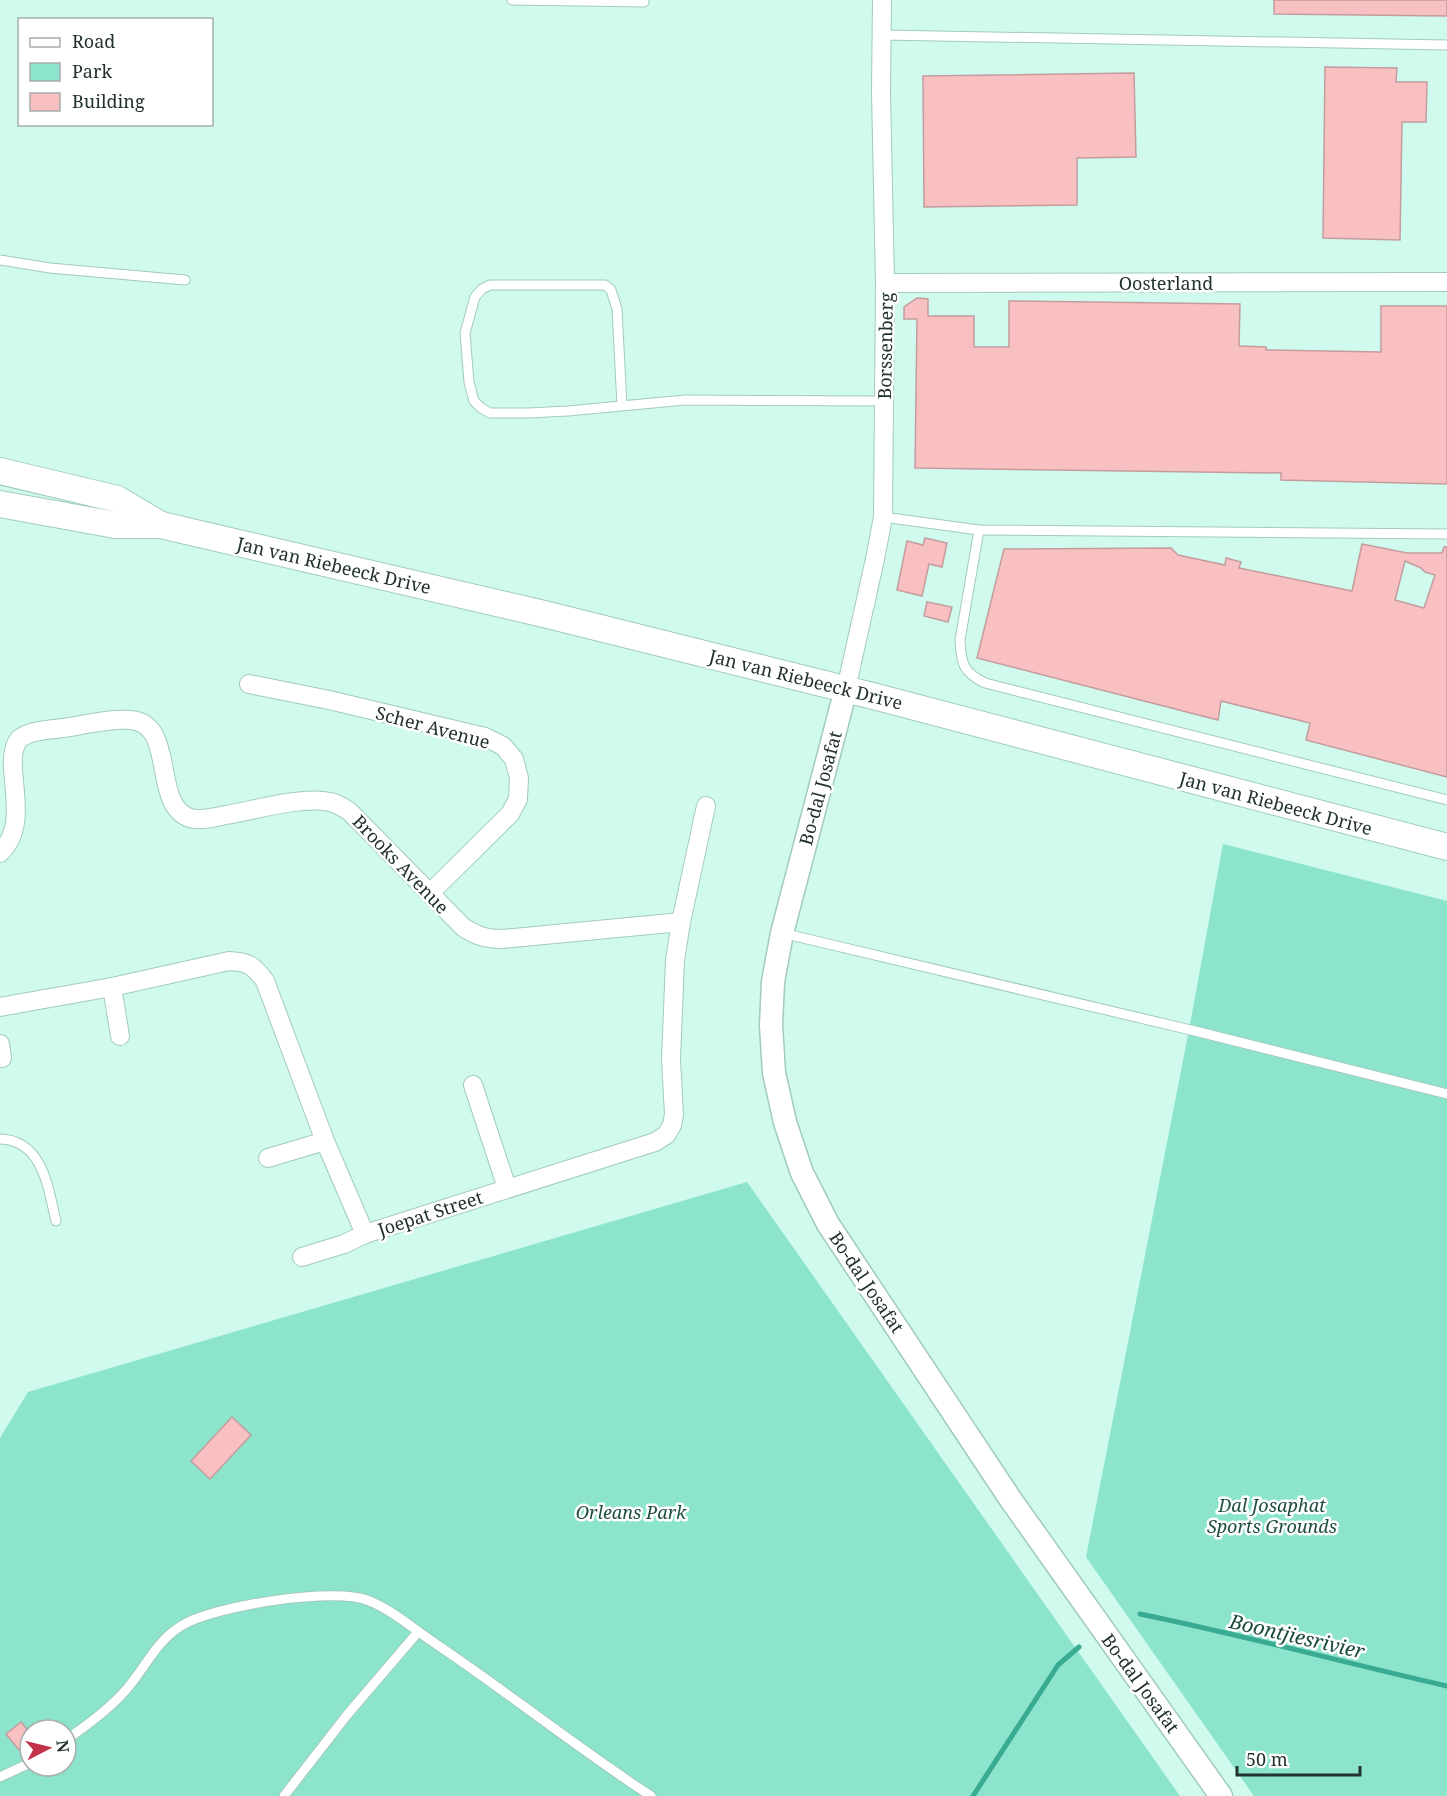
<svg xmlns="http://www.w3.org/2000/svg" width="1447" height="1796" viewBox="0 0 1447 1796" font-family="'Noto Serif',serif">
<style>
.green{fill:#8ce4cc;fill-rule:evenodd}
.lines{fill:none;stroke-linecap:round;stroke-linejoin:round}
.stream{stroke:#39ab92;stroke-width:5}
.building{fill:#f9c0c2;stroke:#c49c9d;stroke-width:1.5;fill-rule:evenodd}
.service-casing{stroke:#a1cbbe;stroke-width:11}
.minor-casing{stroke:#a1cbbe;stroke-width:20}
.tertiary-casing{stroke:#a1cbbe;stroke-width:25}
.secondary-casing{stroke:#a1cbbe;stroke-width:28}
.service{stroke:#fff;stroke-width:9}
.minor{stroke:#fff;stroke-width:18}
.tertiary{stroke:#fff;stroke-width:22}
.secondary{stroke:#fff;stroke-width:26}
.labels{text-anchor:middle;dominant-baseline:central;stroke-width:5;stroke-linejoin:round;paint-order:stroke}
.street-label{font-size:18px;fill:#22332e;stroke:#fff}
.park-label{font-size:18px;font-style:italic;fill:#1e4d42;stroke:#fff}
.water-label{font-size:20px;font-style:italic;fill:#1b4a3f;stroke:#fff}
</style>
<rect width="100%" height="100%" fill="#cffaed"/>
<!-- green -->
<g class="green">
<polygon points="1223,844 1447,901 1447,1796 1254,1796 1086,1557 1189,1030"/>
<path d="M747,1182L1180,1796H0V1438L28,1392ZM30,1730H66V1766H30Z"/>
</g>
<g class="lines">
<!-- stream -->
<g class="stream">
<path d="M1140,1614C1243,1635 1345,1663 1447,1686"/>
<polyline points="973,1796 1058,1665 1079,1647"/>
</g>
</g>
<!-- building -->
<g class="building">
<polygon points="1274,0 1447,0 1447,16 1274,14"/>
<polygon points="1325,67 1397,68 1396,82 1427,82 1426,122 1402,122 1400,240 1323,238"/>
<polygon points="1134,73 1136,157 1077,158 1077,205 924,207 923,76"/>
<polygon points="917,298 928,299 928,316 974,316 974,347 1009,347 1009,301 1240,304 1239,346 1266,347 1266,350 1381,352 1381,306 1447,306 1447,484 1281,480 1281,473 915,468 917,319 904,319 904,307"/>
<polygon points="925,538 947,543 942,567 929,564 922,596 897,590 907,541 923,545"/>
<path d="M1362,544L1407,553H1442L1444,547H1447V777L1306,740L1310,723L1221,701L1218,720L977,658L1004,549L1171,548L1178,555L1225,565L1226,558L1241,562L1239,568L1352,591ZM1405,561L1421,568L1425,572L1435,575L1424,608L1395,600Z"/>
<polygon points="927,602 952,607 948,622 924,616"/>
<polygon points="232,1417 251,1435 210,1479 191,1461"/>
<polygon points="21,1722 30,1733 30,1742 19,1750 6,1734"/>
</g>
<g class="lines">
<defs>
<g id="service">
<polyline points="512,0 644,2"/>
<polyline points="882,35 1447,45"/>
<polyline points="0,260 50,268 185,280"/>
<polyline points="622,406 617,309 611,290 605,285 490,285 482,289 475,297 465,333 469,382 474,401 481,408 490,413 528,413 568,411 685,400 884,401"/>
<polyline points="883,517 979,530 1447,534"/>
<path d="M979,530L960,640C961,664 963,672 985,683L1447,800"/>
<polyline points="782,933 1195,1031 1447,1094"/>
<path d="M0,1139C43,1140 48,1188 56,1221"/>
<path d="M66,1740C87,1725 108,1710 125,1691C145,1669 155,1642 181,1626C212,1606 333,1587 367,1600C393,1610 413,1629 436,1644C509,1693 577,1748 651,1796"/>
<polyline points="0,1777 30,1763"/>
<polyline points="284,1796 347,1715 418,1632"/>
</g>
<g id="minor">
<polyline points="885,283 1447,282"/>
<polyline points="249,684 329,700 485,737 503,746 514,759 519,778 518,799 510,814 430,893"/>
<polyline points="846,689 875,559 883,517 885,283 881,91 882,0"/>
<path d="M0,853C34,820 0,764 19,739C31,730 49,730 63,728C85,725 109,718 131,720C177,724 151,805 190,818C201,821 216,817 226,815C255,810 302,796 330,802C337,803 344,808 350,812L463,927C476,936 487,939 503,939L681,922"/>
<polyline points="112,987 120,1036"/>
<path d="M0,1007L112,987L229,961C249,962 253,965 265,981L325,1141L365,1234L655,1142L666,1135L672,1125L674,1115L671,1059L675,960L681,922L706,806"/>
<polyline points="0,1044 2,1058"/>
<polyline points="473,1085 507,1188"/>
<polyline points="268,1158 325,1141"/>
<polyline points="302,1257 344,1244 365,1234"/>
</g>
<polyline id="tertiary" points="846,689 782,933 773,982 771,1025 774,1073 785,1122 802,1173 828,1224 1011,1500 1221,1796"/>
<g id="secondary">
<polyline points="0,471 117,499 161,525"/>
<polyline points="0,504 115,525 161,525 544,614 873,696 1447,847"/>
</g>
</defs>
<!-- service casing -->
<use href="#service" class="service-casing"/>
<!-- minor casing -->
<use href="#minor" class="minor-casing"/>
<!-- tertiary casing -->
<use href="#tertiary" class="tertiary-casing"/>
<!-- secondary casing -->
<use href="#secondary" class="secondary-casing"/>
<!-- service -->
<use href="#service" class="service"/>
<!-- minor -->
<use href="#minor" class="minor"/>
<!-- tertiary -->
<use href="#tertiary" class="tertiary"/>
<!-- secondary -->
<use href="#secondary" class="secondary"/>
</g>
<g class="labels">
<!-- street labels -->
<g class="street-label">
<text x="1166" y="283">Oosterland</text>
<text transform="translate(885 346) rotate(-89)">Borssenberg</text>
<text transform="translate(334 565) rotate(13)">Jan van Riebeeck Drive</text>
<text transform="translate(806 679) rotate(14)">Jan van Riebeeck Drive</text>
<text transform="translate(433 727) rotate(15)">Scher Avenue</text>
<text transform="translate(820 788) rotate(-75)">Bo-dal Josafat</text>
<text transform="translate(1276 803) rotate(15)">Jan van Riebeeck Drive</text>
<text transform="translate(401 864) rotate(46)">Brooks Avenue</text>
<text transform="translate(430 1213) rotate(-18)">Joepat Street</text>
<text transform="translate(867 1282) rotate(56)">Bo-dal Josafat</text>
<text transform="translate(1141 1683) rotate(54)">Bo-dal Josafat</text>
</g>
<!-- park labels -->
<g class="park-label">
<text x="1272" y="1505">Dal Josaphat<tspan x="1272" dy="21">Sports Grounds</tspan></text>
<text x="631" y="1512">Orleans Park</text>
</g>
<!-- water labels -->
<g class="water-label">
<text transform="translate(1297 1636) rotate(13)">Boontjiesrivier</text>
</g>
</g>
<!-- legend -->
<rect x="18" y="18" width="195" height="108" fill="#ffffff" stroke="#a7adab" stroke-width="1.5"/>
<rect x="30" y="38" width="30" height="9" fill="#ffffff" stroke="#a7adab" stroke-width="1.5"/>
<text x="72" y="48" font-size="18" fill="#22332e">Road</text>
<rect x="30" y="63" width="30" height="18" fill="#8ce4cc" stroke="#a7adab" stroke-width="1.5"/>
<text x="72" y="78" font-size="18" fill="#22332e">Park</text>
<rect x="30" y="93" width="30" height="18" fill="#f9c0c2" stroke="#a7adab" stroke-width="1.5"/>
<text x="72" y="108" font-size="18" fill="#22332e">Building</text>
<!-- north arrow -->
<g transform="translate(48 1748) rotate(83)"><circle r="28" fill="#ffffff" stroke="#a7adab" stroke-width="1.5"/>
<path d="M0-4.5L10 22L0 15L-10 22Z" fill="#c23249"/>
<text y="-9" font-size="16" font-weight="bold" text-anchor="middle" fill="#22332e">N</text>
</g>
<!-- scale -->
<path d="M1237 1766v9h123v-9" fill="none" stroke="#22332e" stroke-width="3"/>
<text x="1246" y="1766" font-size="18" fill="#22332e" stroke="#ffffff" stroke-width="4.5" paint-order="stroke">50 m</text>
</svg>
